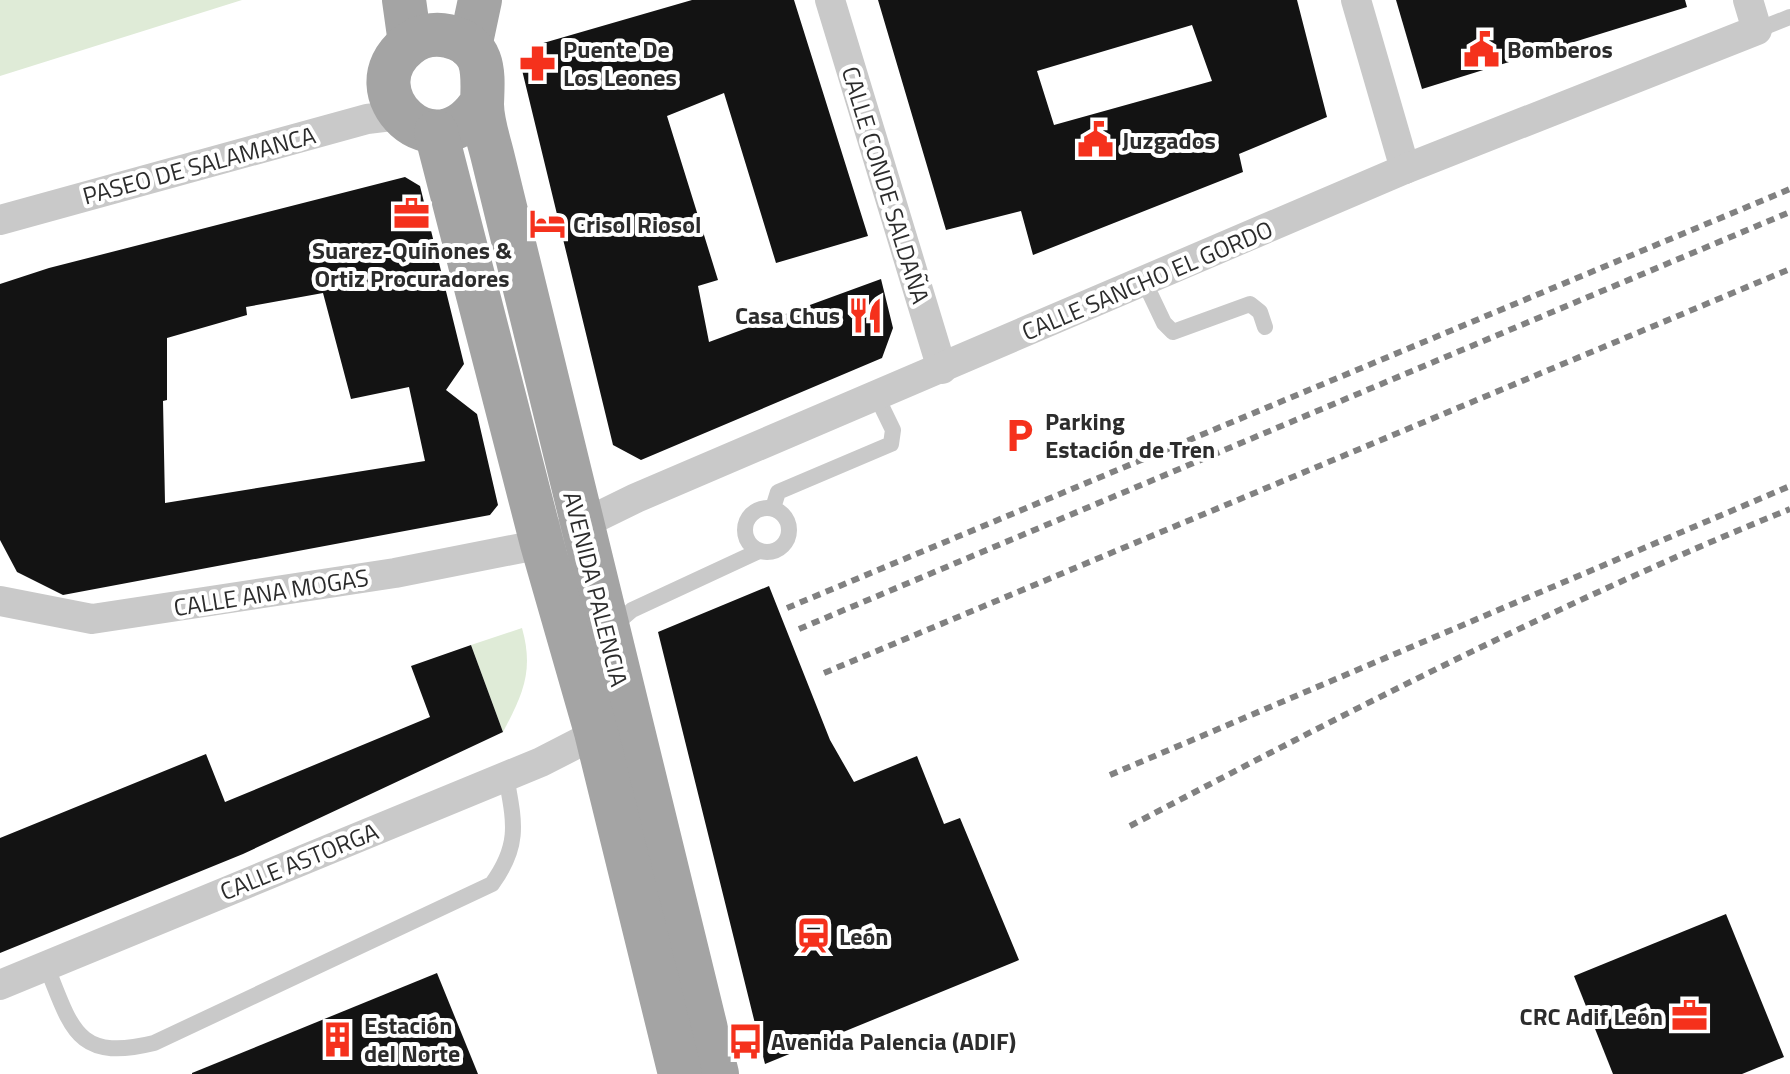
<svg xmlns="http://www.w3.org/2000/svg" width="1790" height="1074" viewBox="0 0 1790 1074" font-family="'Titillium Web',sans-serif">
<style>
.green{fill:#dfebd7}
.building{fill:#131313;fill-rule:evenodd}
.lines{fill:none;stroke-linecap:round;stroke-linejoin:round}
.service{stroke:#c9c9c9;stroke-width:16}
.minor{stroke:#c9c9c9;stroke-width:30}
.primary{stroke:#a4a4a4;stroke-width:44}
.rail{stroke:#818181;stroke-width:6;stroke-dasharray:8 6;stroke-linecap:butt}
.labels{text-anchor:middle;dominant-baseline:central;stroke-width:8;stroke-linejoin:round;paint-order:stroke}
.poi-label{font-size:24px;font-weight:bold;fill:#2c2c2c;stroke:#fff;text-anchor:start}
.street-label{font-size:24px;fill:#2c2c2c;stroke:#fff}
</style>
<rect width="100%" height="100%" fill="#fff"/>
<!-- green -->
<g class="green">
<polygon points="0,0 242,0 0,76"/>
<path d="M522,628C534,671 523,694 503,732L471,645Z"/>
</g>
<!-- building -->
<g class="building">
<polygon points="692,0 794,0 868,236 776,263 724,93 667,116 718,280 698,286 709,342 881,279 893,328 882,358 641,460 613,445 522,70 533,46"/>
<path d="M878,0H1297L1327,117L1239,154L1243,172L1033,255L1021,211L946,230ZM1192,25L1212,81L1054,125L1037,71Z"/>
<polygon points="1396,0 1685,0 1687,7 1422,89"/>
<path d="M405,177L420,186L464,364L446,390L477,414L498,505L490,515L63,595L17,572L0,540V284L49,268ZM323,293L351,399L409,387L425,461L165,503L163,401L167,400V338L247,315L246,307Z"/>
<polygon points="769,586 830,740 854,782 917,756 944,824 960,818 1019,960 765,1064 658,632"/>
<polygon points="471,645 503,732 243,854 0,953 0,838 206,754 225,802 430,717 411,666"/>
<polygon points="1726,914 1784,1057 1742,1074 1613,1074 1574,976"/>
<polygon points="437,973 478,1074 192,1074 192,1073"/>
</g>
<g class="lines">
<!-- service -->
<g class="service">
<polyline points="1757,30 1790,17"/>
<polyline points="1144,281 1164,323 1173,332 1250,304 1260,312 1265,327"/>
<circle cx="767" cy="530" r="22"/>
<polyline points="773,508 778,492 891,444 893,430 877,397"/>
<polyline points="611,628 632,610 759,551"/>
<path d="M46,965C72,1029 76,1062 154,1043L492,884C521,844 514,821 506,776"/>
</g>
<!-- minor -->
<g class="minor">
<polyline points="830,0 942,369"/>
<polyline points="1356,0 1405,169"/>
<polyline points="0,220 367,119 400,115"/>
<polyline points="0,601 92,619 395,573 542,544 636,498 1405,169 1757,30 1748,0"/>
<polyline points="0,985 541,762 613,725"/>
</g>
<!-- primary -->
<g class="primary">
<polyline points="404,0 410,43"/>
<polyline points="470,47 480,0"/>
<path d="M482,102C435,177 350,91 408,45C419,36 434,33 448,36C487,45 483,74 482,104C482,122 489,141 493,158L717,1074"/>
<polyline points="436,132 542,544 596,732 680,1074"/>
</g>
<!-- rail -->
<g class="rail">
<polyline points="787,608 1790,189"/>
<polyline points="799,629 1790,212"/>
<polyline points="824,673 1790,269"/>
<polyline points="1110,775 1790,486"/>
<path d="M1130,826C1347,712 1563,601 1790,509"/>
</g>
</g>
<!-- icons -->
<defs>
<symbol id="civic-bare" viewBox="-9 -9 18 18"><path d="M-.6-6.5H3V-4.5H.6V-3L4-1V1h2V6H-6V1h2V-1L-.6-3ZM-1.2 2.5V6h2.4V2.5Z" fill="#f5311c" stroke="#fff" stroke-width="2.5" paint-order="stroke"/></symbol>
<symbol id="pharmacy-bare" viewBox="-9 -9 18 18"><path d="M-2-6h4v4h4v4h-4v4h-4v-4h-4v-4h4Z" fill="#f5311c" stroke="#fff" stroke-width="2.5" paint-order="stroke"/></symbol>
<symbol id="office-bare" viewBox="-9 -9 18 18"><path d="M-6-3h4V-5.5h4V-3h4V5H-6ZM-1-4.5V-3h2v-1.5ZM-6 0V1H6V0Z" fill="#f5311c" stroke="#fff" stroke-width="2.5" paint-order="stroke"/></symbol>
<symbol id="hotel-bare" viewBox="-9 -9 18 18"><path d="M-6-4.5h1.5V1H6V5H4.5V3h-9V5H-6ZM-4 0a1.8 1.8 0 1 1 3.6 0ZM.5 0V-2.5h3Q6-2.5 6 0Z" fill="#f5311c" stroke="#fff" stroke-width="2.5" paint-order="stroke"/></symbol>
<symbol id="restaurant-bare" viewBox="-9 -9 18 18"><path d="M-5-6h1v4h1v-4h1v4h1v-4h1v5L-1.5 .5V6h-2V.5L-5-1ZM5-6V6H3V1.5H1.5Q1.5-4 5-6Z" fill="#f5311c" stroke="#fff" stroke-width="2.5" paint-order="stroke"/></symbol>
<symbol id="parking-bare" viewBox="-9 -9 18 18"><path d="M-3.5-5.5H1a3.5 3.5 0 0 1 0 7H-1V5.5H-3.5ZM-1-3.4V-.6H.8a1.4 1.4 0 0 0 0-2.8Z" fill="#f5311c" stroke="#fff" stroke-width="2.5" paint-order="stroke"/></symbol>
<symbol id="station-bare" viewBox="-9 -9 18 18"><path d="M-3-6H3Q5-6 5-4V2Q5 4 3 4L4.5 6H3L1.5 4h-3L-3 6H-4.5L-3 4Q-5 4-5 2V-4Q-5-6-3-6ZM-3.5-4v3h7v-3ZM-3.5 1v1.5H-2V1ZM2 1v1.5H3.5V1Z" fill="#f5311c" stroke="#fff" stroke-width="2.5" paint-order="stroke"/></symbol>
<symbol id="building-bare" viewBox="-9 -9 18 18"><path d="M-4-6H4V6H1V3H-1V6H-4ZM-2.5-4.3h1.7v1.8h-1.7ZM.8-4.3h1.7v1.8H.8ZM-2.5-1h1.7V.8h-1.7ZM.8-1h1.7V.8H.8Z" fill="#f5311c" stroke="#fff" stroke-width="2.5" paint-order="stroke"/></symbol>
<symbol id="bus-bare" viewBox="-9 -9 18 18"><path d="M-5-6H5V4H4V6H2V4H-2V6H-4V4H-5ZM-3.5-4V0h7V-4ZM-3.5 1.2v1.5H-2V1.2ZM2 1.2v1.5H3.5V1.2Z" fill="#f5311c" stroke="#fff" stroke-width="2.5" paint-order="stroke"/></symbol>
</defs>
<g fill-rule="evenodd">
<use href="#civic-bare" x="1456" y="24" width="51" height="51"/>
<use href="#pharmacy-bare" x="512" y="38" width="51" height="51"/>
<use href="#civic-bare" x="1070" y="114" width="51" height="51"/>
<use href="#office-bare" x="386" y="188" width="51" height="51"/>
<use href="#hotel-bare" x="522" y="198" width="51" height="51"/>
<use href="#restaurant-bare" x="840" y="290" width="51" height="51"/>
<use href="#parking-bare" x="994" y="410" width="51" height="51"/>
<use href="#station-bare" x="788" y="910" width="51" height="51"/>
<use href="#office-bare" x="1664" y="990" width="51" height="51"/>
<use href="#building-bare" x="312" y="1014" width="51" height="51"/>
<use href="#bus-bare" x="720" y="1016" width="51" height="51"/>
</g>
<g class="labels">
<!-- poi labels -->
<g class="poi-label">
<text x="563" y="49">Puente De<tspan x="563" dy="28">Los Leones</tspan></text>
<text x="1507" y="49">Bomberos</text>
<text x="1122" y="140">Juzgados</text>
<text x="573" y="224">Crisol Riosol</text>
<text x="412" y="250" text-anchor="middle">Suarez-Quiñones &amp;<tspan x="412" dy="28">Ortiz Procuradores</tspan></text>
<text x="840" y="315" text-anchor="end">Casa Chus</text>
<text x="1045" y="421">Parking<tspan x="1045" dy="28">Estación de Tren</tspan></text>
<text x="839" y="936">León</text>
<text x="1663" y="1016" text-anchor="end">CRC Adif León</text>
<text x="364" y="1025">Estación<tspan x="364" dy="28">del Norte</tspan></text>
<text x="771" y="1041">Avenida Palencia (ADIF)</text>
</g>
<!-- street labels -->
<g class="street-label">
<text transform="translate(199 165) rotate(-15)">PASEO DE SALAMANCA</text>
<text transform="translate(886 185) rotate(73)">CALLE CONDE SALDAÑA</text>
<text transform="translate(1147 280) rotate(-23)">CALLE SANCHO EL GORDO</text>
<text transform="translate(596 589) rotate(76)">AVENIDA PALENCIA</text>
<text transform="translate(271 592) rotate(-9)">CALLE ANA MOGAS</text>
<text transform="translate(299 861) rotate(-22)">CALLE ASTORGA</text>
</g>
</g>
</svg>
